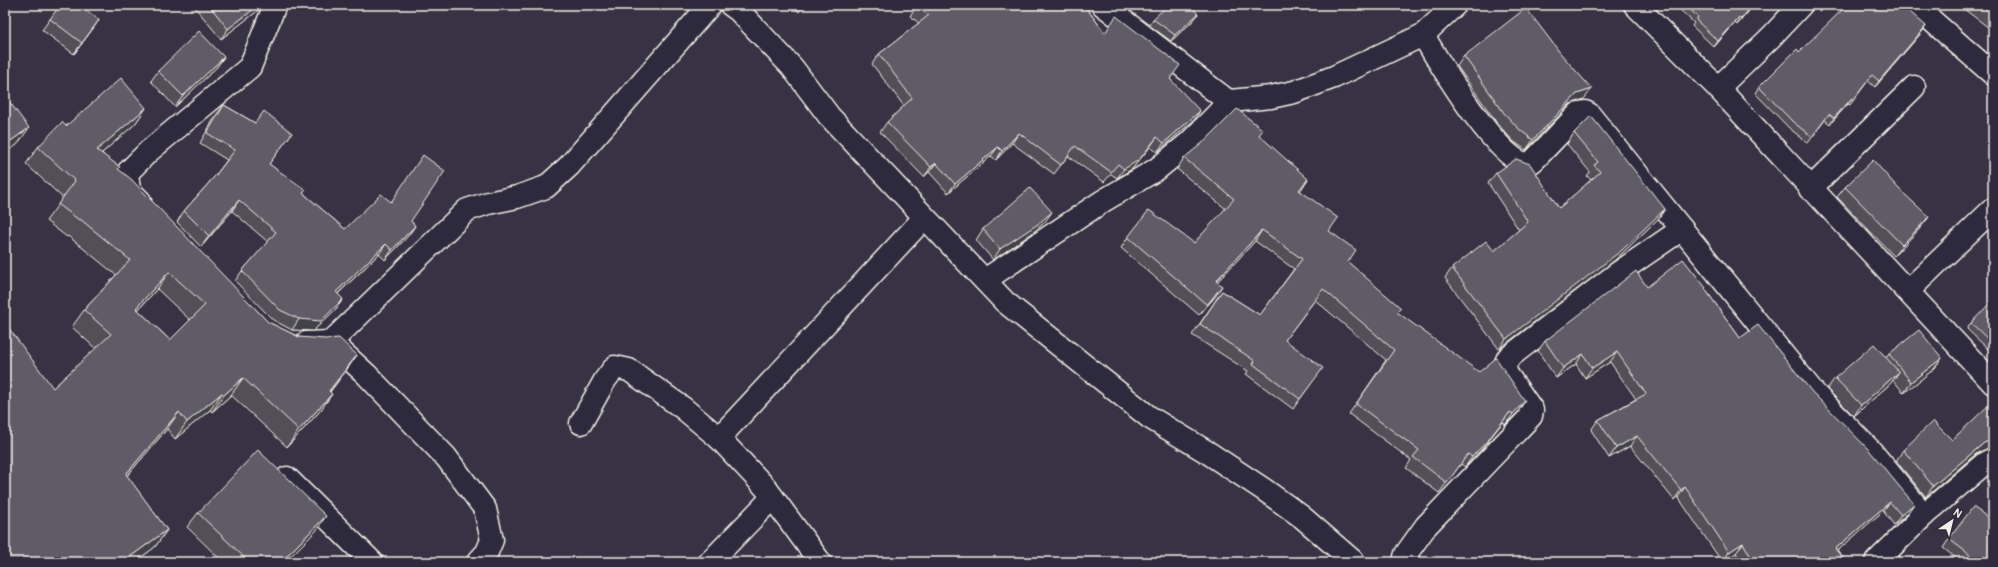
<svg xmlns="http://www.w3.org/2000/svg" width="1998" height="567" viewBox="0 0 1998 567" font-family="Pangolin,sans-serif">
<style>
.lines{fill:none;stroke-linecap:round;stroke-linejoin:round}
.minor-casing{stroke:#f4f1e8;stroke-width:25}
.minor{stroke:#2f2a3d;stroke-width:22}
.wall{fill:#524f59;stroke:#f4f1e8;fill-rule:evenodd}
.shaded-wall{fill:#424048;stroke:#f4f1e8}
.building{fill:#5f5c67;stroke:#f4f1e8;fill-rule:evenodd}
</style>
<rect width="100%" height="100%" fill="#373244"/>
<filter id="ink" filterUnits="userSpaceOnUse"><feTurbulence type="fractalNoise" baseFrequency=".025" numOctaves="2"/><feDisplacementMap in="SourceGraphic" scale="8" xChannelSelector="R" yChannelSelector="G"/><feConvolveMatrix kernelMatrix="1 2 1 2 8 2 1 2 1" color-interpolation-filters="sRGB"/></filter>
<g filter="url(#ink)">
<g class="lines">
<defs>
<g id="minor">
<polyline points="731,5 738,10 792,67 829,116 1005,302 1149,417 1207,452 1263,489 1302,517 1354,562"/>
<polyline points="1103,5 1224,98 1230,101 1271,97 1294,92 1334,77 1423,35 1455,5"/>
<polyline points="1635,5 1718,88 1993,383"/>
<polyline points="1914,5 1993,74"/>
<path d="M1423,35C1437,59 1501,167 1529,164L1534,160L1579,113L1585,112L1589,114L1815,394L1871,451L1924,515"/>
<polyline points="1718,88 1771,37 1801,5"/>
<polyline points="1810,189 1914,87"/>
<polyline points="140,201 129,190 127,173 149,151 250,67 275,5"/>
<polyline points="985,280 1103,201 1157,169 1190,142 1230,101"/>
<polyline points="1908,291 1993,209"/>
<polyline points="331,342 366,374 446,457 485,509 492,540 487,552 478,562"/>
<polyline points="306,343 331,342 467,210 488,203 517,197 546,187 569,166 710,5"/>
<polyline points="581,423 605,380 615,367 629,370 683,408 719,438 765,487 820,562"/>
<polyline points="719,438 924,218"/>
<polyline points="287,478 372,562"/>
<polyline points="710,562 772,498"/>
<polyline points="1409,562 1405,557 1406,554 1426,526 1531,416 1532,410 1506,373 1505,365 1508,358 1618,273 1682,229"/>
<polyline points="1876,562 1924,515 1985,463 1993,459"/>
</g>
</defs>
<!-- minor casing -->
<use href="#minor" class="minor-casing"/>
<!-- minor -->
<use href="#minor" class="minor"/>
</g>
<!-- wall -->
<g class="wall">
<polygon points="157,5 161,5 159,7"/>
<polygon points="193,5 263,5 260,9 221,39"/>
<polygon points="791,5 804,5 799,12"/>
<polygon points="917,5 1084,5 1105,33 1170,79 1194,120 1157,152 1150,147 1132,169 1117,178 1111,174 1104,182 1068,156 1054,174 1012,143 996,160 991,156 948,193 929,172 924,177 880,132 887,122 904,106 872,64 879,54 919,23 910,16"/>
<polygon points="1675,5 1754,5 1737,25 1735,23 1714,47 1692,26 1694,23"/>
<polygon points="1960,5 1993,5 1993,31 1960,6"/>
<polygon points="50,19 99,20 74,54 42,30"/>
<polygon points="1153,19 1194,20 1171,41 1149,25"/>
<polygon points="1926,26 1922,32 1875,87 1868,81 1850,105 1848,104 1830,124 1825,120 1808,143 1789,128 1755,93 1759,87"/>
<polygon points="1464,56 1584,99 1570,104 1526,150 1513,141 1497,123 1457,66"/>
<polygon points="224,57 216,68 175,107 151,81 158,71"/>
<polygon points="224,105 255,123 292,133 269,164 345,229 411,221 415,226 408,236 385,260 379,254 338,294 343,299 336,309 313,331 292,330 273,320 235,281 242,271 268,242 232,211 201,247 177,222 184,211 215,176 227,160 200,143 216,115"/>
<path d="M146,108L135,124L102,153L118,169L268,322L299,337L357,355L345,372L330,392L332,394L320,411L287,447L231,395L212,412L210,410L175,439L167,429L127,476L167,530L155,547L135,562H5L53,388L96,349L72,327L84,310L116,275L68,236L67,237L46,221L63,198L26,164L38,147L66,126ZM157,289L190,320L170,340L138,310Z"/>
<polygon points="1574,133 1665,209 1658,219 1615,260 1499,349 1445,278 1452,268 1494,251 1519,230 1488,183 1496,173 1559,208 1591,180 1587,176 1590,172 1567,144"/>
<polygon points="1259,135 1329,231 1348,262 1397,313 1518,412 1505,425 1503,422 1481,450 1465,467 1461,464 1439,493 1406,468 1411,460 1349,414 1386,360 1315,300 1285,340 1315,378 1293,409 1246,374 1248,371 1192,335 1222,291 1260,315 1294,269 1255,241 1217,282 1215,297 1199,315 1121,248 1128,237 1194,243 1226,209 1177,169 1184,158"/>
<polygon points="1845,187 1921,227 1894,256 1837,197"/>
<polygon points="1044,223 1031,234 993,260 976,240 983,229"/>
<polygon points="1647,287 1705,289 1740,338 1907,514 1894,525 1883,511 1837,551 1847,562 1741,562 1736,553 1722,562 1678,497 1674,500 1630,446 1609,458 1591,430 1598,420 1636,399 1610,362 1585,378 1576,364 1556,378 1538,351 1545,341"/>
<polygon points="1993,303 1993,343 1988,349 1967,329 1971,323"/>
<polygon points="1889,354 1942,358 1934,369 1904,393 1893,380 1891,383 1854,416 1827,389 1835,378 1886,358"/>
<polygon points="1993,404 1993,446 1977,453 1926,497 1896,461 1903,450 1952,440"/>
<polygon points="198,513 316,531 285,562 223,562 187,527"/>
<polygon points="1949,539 1993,562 1961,562 1943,548"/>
</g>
<!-- shaded-wall -->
<g class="shaded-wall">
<polygon points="259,5 263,5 260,9 221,39 228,29"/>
<polygon points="1753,5 1754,5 1737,25 1741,19"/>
<polygon points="1198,14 1194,20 1171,41 1175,35"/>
<polygon points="1739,18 1735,23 1714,47 1718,41"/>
<polygon points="99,20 92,30 74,54 82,43"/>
<polygon points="1926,26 1922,32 1875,87 1879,81"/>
<polygon points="224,57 216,68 175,107 183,96"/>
<polygon points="1592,89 1584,99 1570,104 1526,150 1533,140 1577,94"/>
<polygon points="1852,98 1848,104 1830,124 1834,118"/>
<polygon points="146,108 135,124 86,167 97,150"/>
<polygon points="1200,111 1194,120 1157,152 1164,143"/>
<polygon points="29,128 17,145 5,153 5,145"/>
<polygon points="1019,133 1012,143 996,160 1002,151"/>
<polygon points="1157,137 1150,147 1132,169 1117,178 1124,169"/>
<polygon points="998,147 991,156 948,193 955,184"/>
<polygon points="936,163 929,172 924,177 931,167"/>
<polygon points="1308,179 1301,190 1291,200 1299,190"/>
<polygon points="239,200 232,211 201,247 209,236"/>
<polygon points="1665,209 1658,219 1615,260 1499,349 1506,339"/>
<polygon points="1052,212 1044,223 1031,234 993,260 1000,249"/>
<polygon points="1929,217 1921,227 1894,256 1902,245"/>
<polygon points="415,226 408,236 385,260 392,250"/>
<polygon points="1262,230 1255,241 1209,291 1216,281"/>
<polygon points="386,244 379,254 329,302 336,292"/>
<polygon points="169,272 157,289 124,325 136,308"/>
<polygon points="1222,286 1215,297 1199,315 1207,305"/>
<polygon points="343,299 336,309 313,331 292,330 299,319"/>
<polygon points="1617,352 1610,362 1585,378 1592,368"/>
<polygon points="1583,354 1576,364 1556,378 1563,368"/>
<polygon points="357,355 345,372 317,408 329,391"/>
<polygon points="1942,358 1934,369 1904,393 1911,382"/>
<polygon points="1899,372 1891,383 1854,416 1861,405"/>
<polygon points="243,378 231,395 212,412 224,395"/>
<polygon points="222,393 210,410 175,439 187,422"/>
<polygon points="332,394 320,411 287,447 299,430"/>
<polygon points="1525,401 1518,412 1505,425 1513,414"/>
<polygon points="179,412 167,429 114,491 126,474"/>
<polygon points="1510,412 1481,450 1465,467 1472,457"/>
<polygon points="1637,436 1630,446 1609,458 1616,448"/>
<polygon points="1993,439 1993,446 1977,453 1926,497 1933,486 1984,443"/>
<polygon points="1685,487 1678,497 1674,500 1681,490"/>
<polygon points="1890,502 1883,511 1828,559 1835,549"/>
<polygon points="1914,504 1907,514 1894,525 1901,515"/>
<polygon points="326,516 316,531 285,562 281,562"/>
<polygon points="167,530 155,547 135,562 123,562"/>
<polygon points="1743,543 1736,553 1723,562 1729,552"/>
</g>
<!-- building -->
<g class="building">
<polygon points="60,5 80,5 99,20 82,43 50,19"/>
<polygon points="209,5 259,5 228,29"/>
<polygon points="917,5 1084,5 1105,33 1116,16 1180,65 1170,79 1200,111 1164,143 1157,137 1139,160 1124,169 1118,164 1111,172 1075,146 1061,165 1019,133 1002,151 998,147 955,184 936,163 931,167 887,122 912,98 879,54 929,15 916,7"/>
<polygon points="1168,5 1190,5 1198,14 1175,35 1153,19"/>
<polygon points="1685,5 1753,5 1741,19 1739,18 1718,41 1696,20 1698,17"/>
<polygon points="1847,5 1902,5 1926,26 1879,81 1872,75 1854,99 1852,98 1834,118 1829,114 1812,137 1793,122 1759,87 1797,49 1799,52"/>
<polygon points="1981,5 1993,5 1993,14"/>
<polygon points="1526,8 1561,54 1592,89 1577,94 1533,140 1520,130 1504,113 1464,56"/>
<polygon points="199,31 224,57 183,96 158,71"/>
<path d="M121,78L146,108L97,150L120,167L118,169L131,179L268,322L299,337L325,339L339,338L357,355L329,391L332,394L299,430L243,378L224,395L222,393L187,422L179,412L126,474L167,530L123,562H5V323L53,388L111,334L84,310L130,260L80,219L79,220L58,204L75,181L38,147L62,122L66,126ZM169,272L205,305L170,340L136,308Z"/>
<polygon points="5,96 29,128 5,145"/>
<polygon points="224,105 255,123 264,111 292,133 269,164 306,190 303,193 345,229 381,194 391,202 423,155 445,171 411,221 415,226 392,250 386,244 336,292 343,299 321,321 299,319 280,310 242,271 276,232 239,200 209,236 184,211 215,176 235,150 207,133"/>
<polygon points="1237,109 1263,130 1259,135 1308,179 1299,190 1338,218 1329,231 1356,250 1348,262 1401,308 1397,312 1479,372 1496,358 1525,401 1513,414 1510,412 1489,439 1472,457 1468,454 1447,483 1413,457 1419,450 1356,404 1394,350 1323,289 1285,340 1323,368 1300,399 1253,364 1255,361 1200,324 1222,291 1260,315 1302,259 1262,230 1216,281 1222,286 1207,305 1128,237 1149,210 1194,243 1234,199 1184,158 1206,140"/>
<polygon points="1591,116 1665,209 1622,250 1506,339 1452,268 1486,241 1494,251 1528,222 1496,173 1516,159 1530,164 1559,208 1600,172 1594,165 1598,162 1574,133"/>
<polygon points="1873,160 1898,188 1929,217 1902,245 1845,187"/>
<polygon points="1030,188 1052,212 1038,224 1000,249 983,229"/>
<polygon points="1683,259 1706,288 1705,289 1740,338 1758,325 1812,392 1869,450 1914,504 1901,515 1890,502 1835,549 1847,562 1754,562 1743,543 1729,552 1685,487 1681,490 1637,436 1616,448 1598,420 1646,394 1617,352 1592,368 1583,354 1563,368 1545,341 1636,271 1647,287"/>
<polygon points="1993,303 1993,342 1992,343 1971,323 1989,304 1991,305"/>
<polygon points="1919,330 1942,358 1911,382 1889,354"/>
<polygon points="1874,344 1899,372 1861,405 1835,378"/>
<polygon points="1992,402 1993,404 1993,439 1984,443 1933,486 1903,450 1933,421 1952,440"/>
<polygon points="258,450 326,516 281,562 249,562 198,513"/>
<polygon points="1973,507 1993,521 1993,562 1979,562 1949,539"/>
</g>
</g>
<!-- margin -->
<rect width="1998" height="567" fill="none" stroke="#2f2a3d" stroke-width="20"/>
<rect x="10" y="10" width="1978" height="547" fill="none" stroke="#f4f1e8" stroke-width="1.5" filter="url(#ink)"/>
<!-- north arrow -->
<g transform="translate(1952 521) rotate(35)" stroke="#2f2a3d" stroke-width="3" paint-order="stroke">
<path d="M0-3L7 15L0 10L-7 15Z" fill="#f4f1e8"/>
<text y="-6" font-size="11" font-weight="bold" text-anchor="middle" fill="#f4f1e8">N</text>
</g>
</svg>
